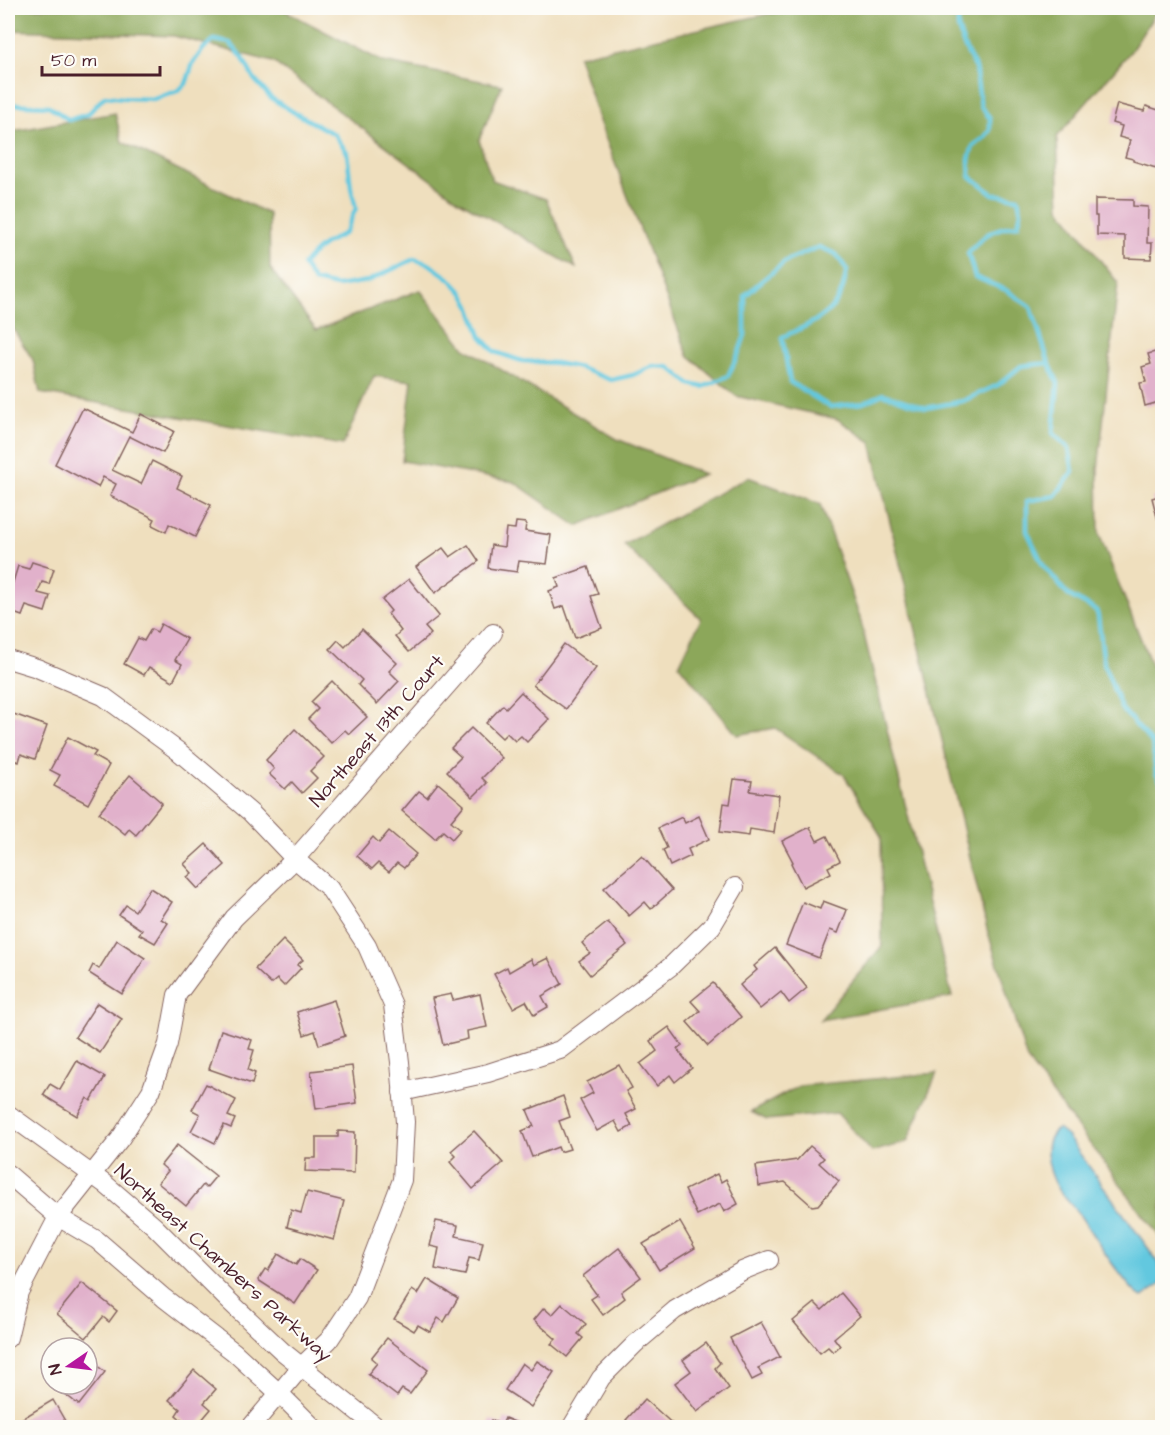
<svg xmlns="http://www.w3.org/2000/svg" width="1170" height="1435" viewBox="0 0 1170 1435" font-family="'Architects Daughter',sans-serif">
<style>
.forest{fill:#8ca75a;stroke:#6b6342;stroke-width:1.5}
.water{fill:#62c8df;stroke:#567485;stroke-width:1.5}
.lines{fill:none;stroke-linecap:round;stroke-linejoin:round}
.stream{stroke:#62c8df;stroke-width:4.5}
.building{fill:#e1b1cb}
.minor-casing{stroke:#84625e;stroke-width:20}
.minor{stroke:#fff;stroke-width:18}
.labels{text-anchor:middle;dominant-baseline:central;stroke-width:4.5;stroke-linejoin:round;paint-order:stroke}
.street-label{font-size:20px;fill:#4a1f2b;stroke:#fdfcf7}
</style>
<rect width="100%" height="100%" fill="#fdfcf7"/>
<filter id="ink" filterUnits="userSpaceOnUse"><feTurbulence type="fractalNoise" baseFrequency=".0167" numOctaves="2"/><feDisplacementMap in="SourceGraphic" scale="12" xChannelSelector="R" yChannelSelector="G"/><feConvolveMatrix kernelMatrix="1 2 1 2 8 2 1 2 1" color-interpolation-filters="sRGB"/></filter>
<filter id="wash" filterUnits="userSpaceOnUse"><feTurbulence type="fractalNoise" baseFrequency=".008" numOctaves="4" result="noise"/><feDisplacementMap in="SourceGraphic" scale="24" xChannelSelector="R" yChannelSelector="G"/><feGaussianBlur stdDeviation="1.35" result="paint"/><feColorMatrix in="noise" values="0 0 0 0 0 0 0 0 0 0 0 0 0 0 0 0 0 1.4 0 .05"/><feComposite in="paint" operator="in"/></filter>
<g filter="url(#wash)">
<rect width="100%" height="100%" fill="#efdfbe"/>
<!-- forest -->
<g class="forest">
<polygon points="8,8 280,8 383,62 502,85 479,140 492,180 546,199 576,268 460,201 273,62 174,36 8,30"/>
<polygon points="795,8 1159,8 1131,51 1057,137 1060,208 1118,283 1098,470 1099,534 1162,692 1162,1240 1027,1060 987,929 871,442 837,419 736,396 688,355 599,121 578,56"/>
<polygon points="115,113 122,142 269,214 270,268 316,330 420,290 465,348 617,439 704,474 577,526 514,482 402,461 412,381 374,376 343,445 40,393 33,360 8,321 8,132"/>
<polygon points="748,477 820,504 860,618 952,997 820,1020 882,946 881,836 844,775 775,728 737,735 679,665 701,619 624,545"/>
<polygon points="937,1073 907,1142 872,1152 837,1113 767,1120 751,1112 799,1086"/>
</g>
<!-- water -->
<path class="water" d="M1058,1129L1067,1136L1159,1263L1162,1276L1161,1284L1142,1297C1131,1291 1125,1279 1117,1270C1104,1253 1093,1235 1081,1217C1074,1207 1064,1198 1058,1188C1049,1173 1039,1140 1058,1129Z"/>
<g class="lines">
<!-- stream -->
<g class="stream">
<path d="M958,8V28L964,46L975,67L981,107L990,118V130L984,138L973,146L969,159L970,176L993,194L1018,198L1021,212L1018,225C992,228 985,234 968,253L975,277L1006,290L1031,307L1049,363"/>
<path d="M8,104L49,106L69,120L88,114L105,96L124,98L154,99L177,91L186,84L193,63L204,48L214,40L230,43L242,57L254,79L271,98L295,113L334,134L347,152L351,188L356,208L345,233C326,243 317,247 303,265L314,281L337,286L368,281L414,259L429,264L450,279L463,293L470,306L481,336L495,352L522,361L556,363L580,368L611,380L633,375L653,366L669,367L690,384L703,387L728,376L739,352L745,335V296L758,284L786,261L819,247L836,254L847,270C845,278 844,286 841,293C831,317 804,327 782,337L790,382L830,407L863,403L883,394L926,408L963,401L998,385L1021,366L1049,363L1058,383L1053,433L1069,448L1073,472L1055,496L1027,501V531L1043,565L1068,595L1096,610L1098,616L1104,664L1114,690L1121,708L1152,743L1156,773L1162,783"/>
</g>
</g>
<g id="blocks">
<!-- building -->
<g class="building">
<polygon points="1117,104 1144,111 1146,106 1162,111 1162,146 1156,168 1133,161 1133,159 1125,157 1130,140 1119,137 1122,126 1112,123"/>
<polygon points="1095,199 1133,200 1133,206 1148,207 1147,243 1152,243 1151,259 1125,258 1125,236 1097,235 1097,216 1095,216"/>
<polygon points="1162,350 1162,401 1145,406 1140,383 1146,382 1142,367 1151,364 1148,354"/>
<polygon points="83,408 132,432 141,414 174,431 163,453 129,436 112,470 141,484 152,461 182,476 177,488 211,505 195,537 169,524 166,532 152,525 155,519 110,496 116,484 103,477 98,487 55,464"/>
<polygon points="1162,495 1162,536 1152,498"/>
<polygon points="516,522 526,523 525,531 551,535 547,564 519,561 517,572 488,568 491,545 504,547 506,528 515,529"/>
<polygon points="468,545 479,561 435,593 416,567 443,548 450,557"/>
<polygon points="32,562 54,569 49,584 42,582 38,593 50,596 45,612 26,606 22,616 8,611 8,598 18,566 29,569"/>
<polygon points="588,567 598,594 591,596 602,628 575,638 564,606 555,609 549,591 559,587 556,578"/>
<polygon points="409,579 439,616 425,627 431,634 409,652 395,636 401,631 388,614 391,611 382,600"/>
<polygon points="161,624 187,639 175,660 182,664 173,681 149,667 144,675 124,664 138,638 144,641 151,629 157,632"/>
<polygon points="362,629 397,663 389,671 399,681 377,704 358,685 362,680 330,649 338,640 345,647"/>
<polygon points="564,644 596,668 566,709 533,685"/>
<polygon points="332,681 367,717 349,734 345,730 331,743 308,719 318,709 311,702"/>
<polygon points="521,692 549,719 527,742 521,736 515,741 507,733 502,738 486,723 503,705 506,708"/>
<polygon points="8,712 47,726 35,759 21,754 19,762 10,759 13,748 8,746"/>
<polygon points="471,728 502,758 482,778 487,783 473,797 447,771 461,757 451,748"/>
<polygon points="295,729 324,757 310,771 317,778 302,793 292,782 285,789 269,774 274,769 266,760"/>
<polygon points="68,737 96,752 93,756 109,765 88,804 54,786 60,775 50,770"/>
<polygon points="130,775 162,803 136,835 129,829 125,834 99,813"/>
<polygon points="734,779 752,781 750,791 779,795 774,833 750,829 749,836 720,832 724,803 730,804"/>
<polygon points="438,783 464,805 451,821 461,829 452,839 443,831 435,839 402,811 419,791 427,797"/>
<polygon points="699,816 709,839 688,849 691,856 670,866 663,850 667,848 658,828 682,817 685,823"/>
<polygon points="810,827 817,841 827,836 840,861 828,867 831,873 803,887 791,863 793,862 782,841"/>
<polygon points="389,831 416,854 404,868 397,863 389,872 378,863 372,869 357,856 373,837 379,843"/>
<polygon points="206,844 225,865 198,889 187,877 192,873 184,864"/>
<polygon points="642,856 672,890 651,909 645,902 629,916 604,888"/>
<polygon points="150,888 172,902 161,919 168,923 155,943 139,934 142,930 119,915 126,905 135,911"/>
<polygon points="823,901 847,910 838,933 830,930 819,958 786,945 803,902 820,909"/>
<polygon points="608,922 627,945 590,975 579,961 590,953 582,943"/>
<polygon points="117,940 145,958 122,994 89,973 93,965 99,969"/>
<polygon points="283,940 303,960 297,965 301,968 284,986 277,979 271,984 255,969"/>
<polygon points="775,948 807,988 789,1003 781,992 760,1009 740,985 757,970 754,966"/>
<polygon points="548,958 562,984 542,996 548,1007 534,1015 526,1001 513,1008 494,974 507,967 509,972 531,959 534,965"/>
<polygon points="713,983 741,1017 708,1046 687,1022 700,1011 691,1001"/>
<polygon points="451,994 453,1000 480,994 487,1027 467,1031 468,1039 443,1045 432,998"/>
<polygon points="334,1000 345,1036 319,1045 315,1031 304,1035 297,1012"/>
<polygon points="97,1003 122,1019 100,1053 75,1037"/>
<polygon points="669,1027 682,1045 677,1049 692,1068 675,1082 670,1075 657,1086 640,1064 657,1051 650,1041"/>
<polygon points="221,1030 252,1040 249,1049 254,1050 248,1070 255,1073 252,1084 209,1069"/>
<polygon points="77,1061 105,1077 91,1101 87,1098 77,1116 43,1095 50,1084 60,1090"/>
<polygon points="619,1065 632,1088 626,1091 636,1109 626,1114 632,1126 621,1132 615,1121 597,1131 580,1100 593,1093 587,1082"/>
<polygon points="352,1066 357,1103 316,1109 311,1071"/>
<polygon points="206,1084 236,1100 228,1116 235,1119 231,1128 224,1125 215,1143 191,1131 200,1114 192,1110"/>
<polygon points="563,1096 570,1117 559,1121 570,1149 560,1152 558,1147 532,1157 522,1131 534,1126 527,1110"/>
<polygon points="338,1131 355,1132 354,1173 305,1171 306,1158 316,1158 316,1137 338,1137"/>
<polygon points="474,1131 503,1163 473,1189 450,1162 456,1156 451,1151"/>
<polygon points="177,1145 216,1176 206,1188 203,1185 186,1206 158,1183 168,1171 161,1165"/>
<polygon points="810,1146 824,1158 819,1163 839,1181 818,1205 812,1206 785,1182 759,1186 756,1166 797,1160"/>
<polygon points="717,1174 721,1182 726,1179 738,1204 724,1212 720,1204 697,1215 685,1190"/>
<polygon points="307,1192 344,1201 334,1240 287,1227 291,1210 301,1213"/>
<polygon points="436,1221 458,1225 456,1236 483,1242 479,1260 469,1258 465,1275 435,1269 439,1248 430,1246"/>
<polygon points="680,1222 695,1248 659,1270 643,1244"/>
<polygon points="619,1248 641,1277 621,1292 625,1298 603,1315 591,1299 597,1295 583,1276"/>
<polygon points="278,1254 296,1265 300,1259 317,1270 295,1304 258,1280 265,1269 268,1271"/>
<polygon points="427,1279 458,1298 444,1322 438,1318 430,1332 418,1325 414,1331 394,1319 412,1290 418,1294"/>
<polygon points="82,1283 117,1311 109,1322 103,1317 86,1338 57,1314"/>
<polygon points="841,1293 860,1316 834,1338 840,1346 833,1352 828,1347 820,1353 793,1321 815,1303 822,1310"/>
<polygon points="562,1304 586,1324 578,1334 583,1338 567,1357 551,1344 556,1339 534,1320 544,1308 552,1315"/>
<polygon points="761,1322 780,1357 758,1368 762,1375 752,1380 730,1338"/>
<polygon points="387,1338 428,1370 410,1394 402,1389 397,1396 368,1374 377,1363 371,1358"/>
<polygon points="706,1343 720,1363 715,1368 729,1388 697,1412 675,1383 691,1371 683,1360"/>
<polygon points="87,1358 105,1372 79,1405 52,1384 87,1384"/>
<polygon points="537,1361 554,1372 531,1407 505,1390 522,1363 531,1370"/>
<polygon points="194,1370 216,1389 204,1403 211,1409 195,1428 191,1428 176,1415 180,1409 169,1400"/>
<polygon points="645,1399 677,1428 635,1428 626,1420"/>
<polygon points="53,1400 69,1428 22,1428 18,1421"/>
<polygon points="505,1418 522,1425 521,1428 488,1428 491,1420 502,1425"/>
</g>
</g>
</g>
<g filter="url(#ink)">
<use href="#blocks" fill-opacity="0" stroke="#84625e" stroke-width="1.5"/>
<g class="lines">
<defs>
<g id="minor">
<polyline points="8,659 37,668 103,696 178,751 251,813 295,859 329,888 367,946 393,1005 400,1062 405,1122 402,1180 357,1298 329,1340 301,1367 250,1428"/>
<polyline points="402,1092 488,1073 560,1050 670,967 712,926 735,887"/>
<polyline points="8,1114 105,1184 154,1226 227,1299 282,1351 378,1428"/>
<polyline points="8,1174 58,1217 97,1240 164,1298 234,1352 281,1395 314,1428"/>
<polyline points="8,1338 19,1292 58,1217 120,1139 151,1091 168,1044 177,995 234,918 295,859 493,633"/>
<polyline points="571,1428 601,1378 635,1344 675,1310 742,1271 769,1260"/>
</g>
</defs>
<!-- minor casing -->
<use href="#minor" class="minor-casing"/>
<!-- minor -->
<use href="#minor" class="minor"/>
</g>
</g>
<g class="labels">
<!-- street labels -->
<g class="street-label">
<text transform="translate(377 731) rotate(-49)">Northeast 13th Court</text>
<text transform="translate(223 1263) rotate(42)">Northeast Chambers Parkway</text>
</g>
</g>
<!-- margin -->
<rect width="1170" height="1435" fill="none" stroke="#fdfcf7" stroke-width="30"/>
<!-- north arrow -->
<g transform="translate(69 1366) rotate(256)"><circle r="28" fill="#fdfcf7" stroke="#b5a4a5" stroke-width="1.5"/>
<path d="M0-4.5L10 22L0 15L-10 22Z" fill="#b5179e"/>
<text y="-9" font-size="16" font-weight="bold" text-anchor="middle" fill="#4a1f2b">N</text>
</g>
<!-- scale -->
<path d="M42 66v9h118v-9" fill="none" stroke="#4a1f2b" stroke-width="3"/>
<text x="51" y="66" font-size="18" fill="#4a1f2b" stroke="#fdfcf7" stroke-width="4.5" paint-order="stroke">50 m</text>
</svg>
